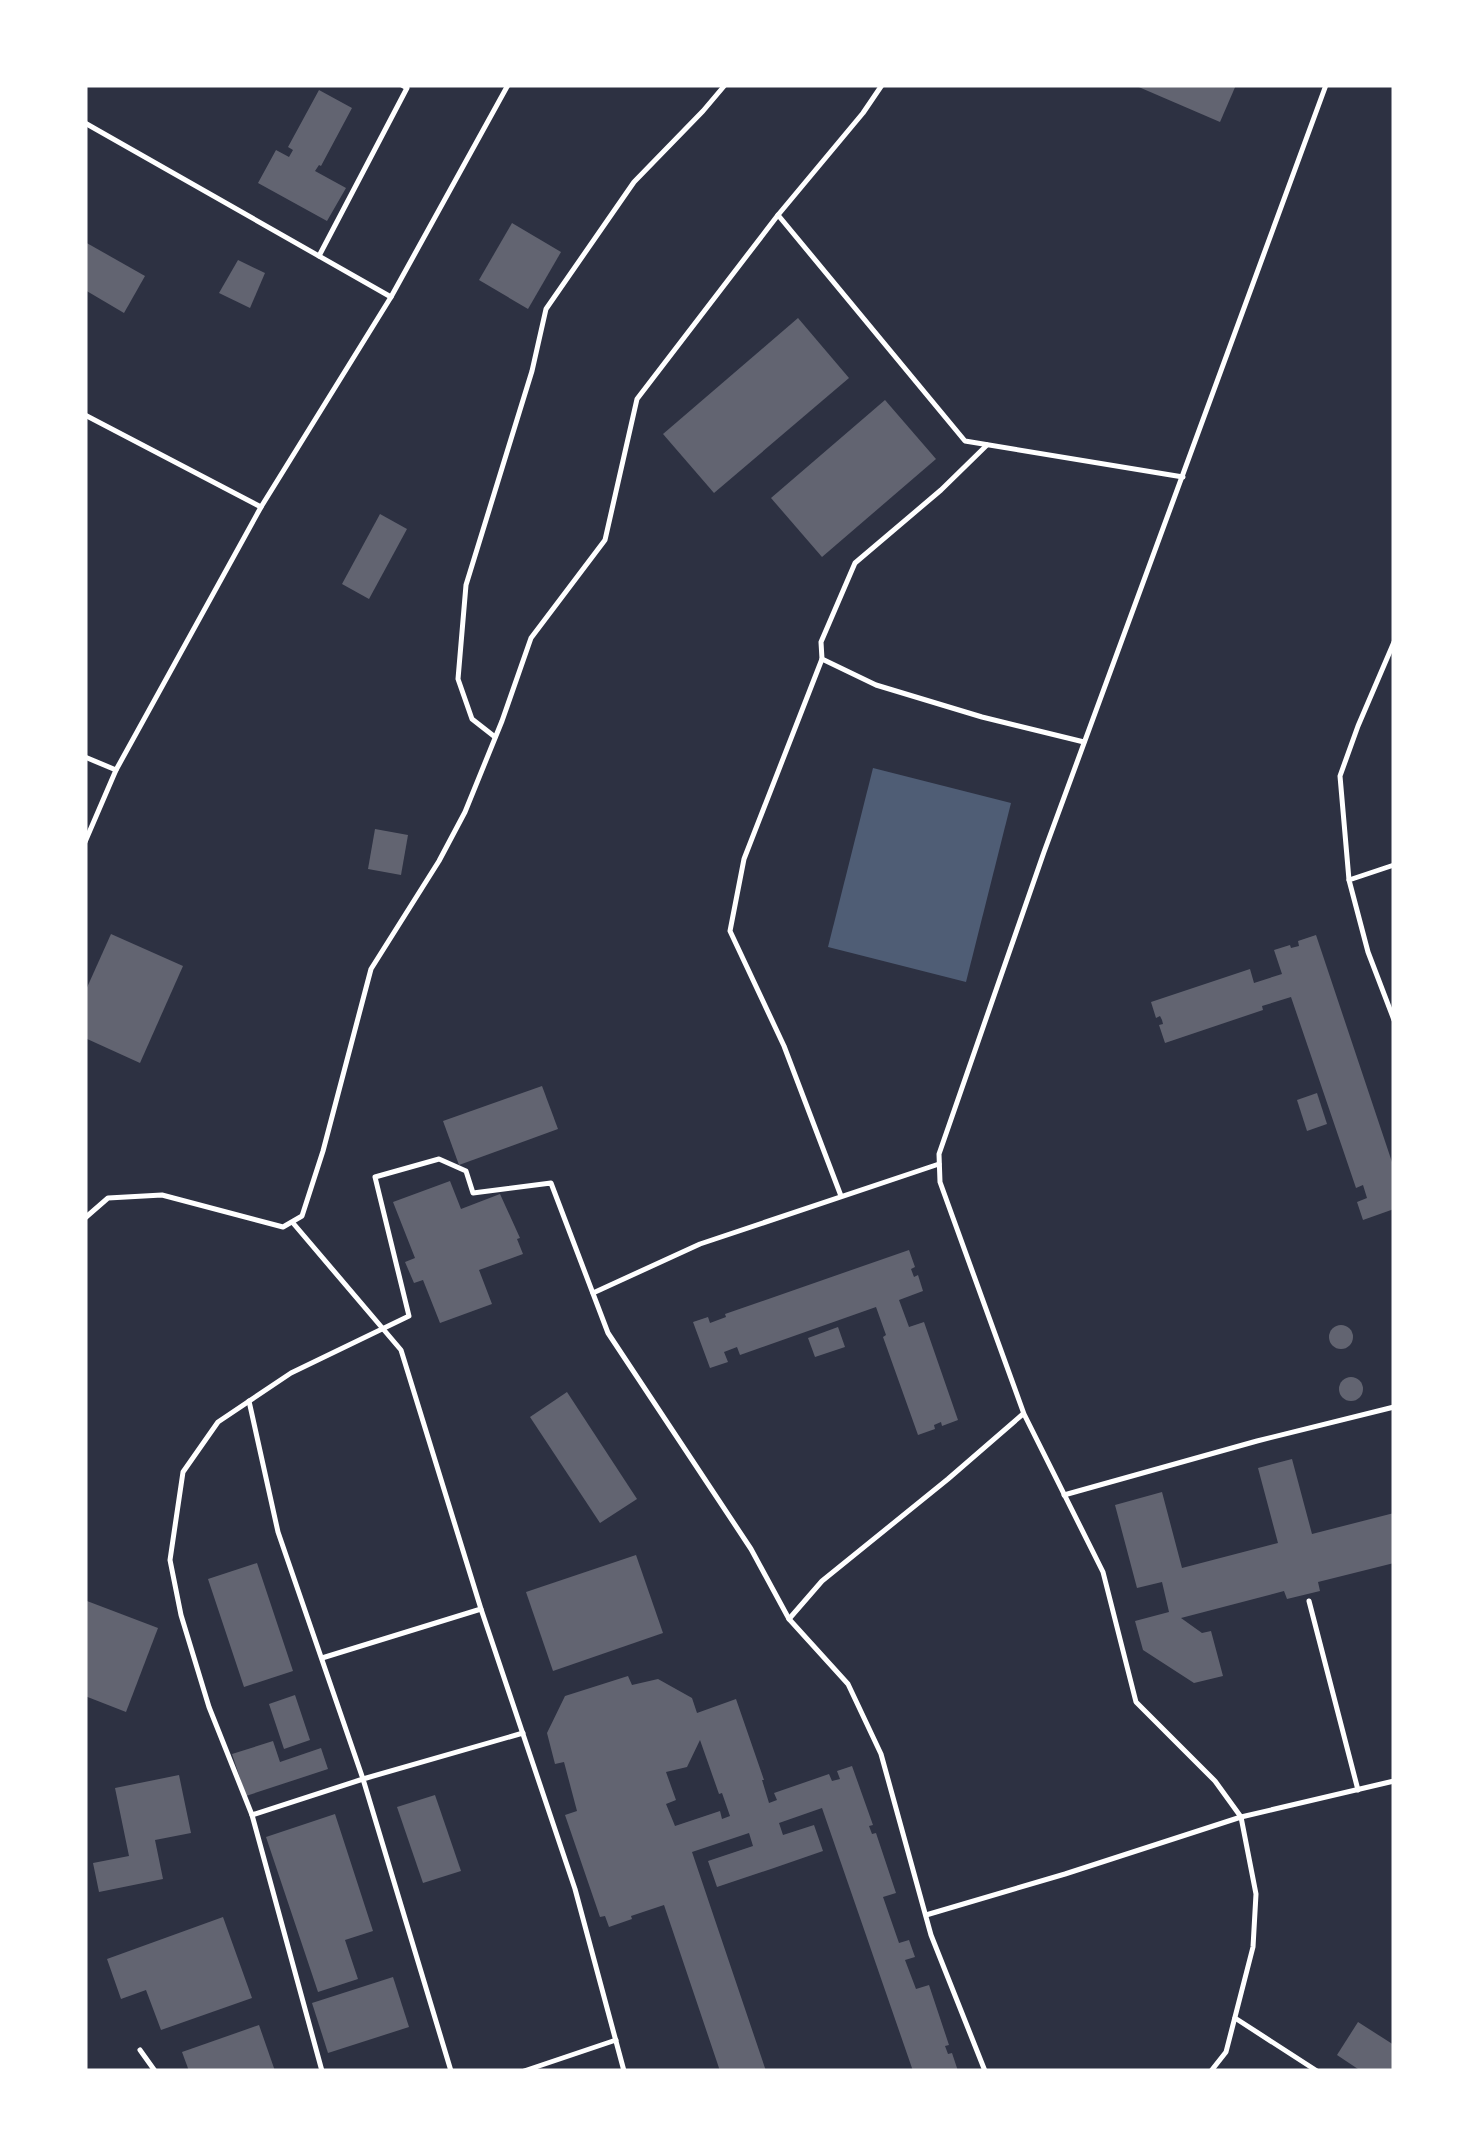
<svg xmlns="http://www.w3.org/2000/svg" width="1479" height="2156" viewBox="0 0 1479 2156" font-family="'Varela Round',sans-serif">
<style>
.water{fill:#4f5d75}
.building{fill:#626471;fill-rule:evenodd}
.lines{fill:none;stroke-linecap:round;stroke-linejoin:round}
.service{stroke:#fff;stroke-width:5}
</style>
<rect width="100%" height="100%" fill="#2d3142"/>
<!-- water -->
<polygon class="water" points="873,768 1011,803 966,982 828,947"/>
<!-- building -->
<g class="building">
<polygon points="1134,85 1236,85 1220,122"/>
<polygon points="319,90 352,108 321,166 319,165 315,171 346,188 327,221 258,183 276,150 289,157 293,150 288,147"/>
<polygon points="512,223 561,252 528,309 479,280"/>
<polygon points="85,242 145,276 124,313 85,290"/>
<polygon points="238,260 265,273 250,308 219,293"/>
<polygon points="798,318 849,378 714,493 663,434"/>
<polygon points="885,400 936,459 822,557 771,498"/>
<polygon points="380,514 407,529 369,599 342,584"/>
<polygon points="375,829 408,835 401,875 368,869"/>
<polygon points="111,934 183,966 140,1063 85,1038 85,992"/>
<polygon points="1316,935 1394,1168 1394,1209 1363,1220 1357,1202 1367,1198 1363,1185 1356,1188 1291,997 1262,1006 1263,1010 1165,1043 1159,1025 1163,1024 1162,1020 1160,1016 1156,1018 1151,1002 1250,969 1254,983 1282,974 1274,950 1290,945 1291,948 1299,946 1298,941"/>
<polygon points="542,1086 558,1129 459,1165 443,1121"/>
<polygon points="1317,1093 1327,1124 1307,1131 1297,1100"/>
<polygon points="450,1181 461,1209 500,1194 520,1238 517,1239 523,1254 479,1270 492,1304 440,1323 423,1280 414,1283 405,1262 415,1258 393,1202"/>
<polygon points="909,1250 915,1267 911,1269 914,1277 918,1275 923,1291 899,1300 909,1327 924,1322 958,1420 942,1426 941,1422 934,1425 935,1429 918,1435 883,1337 886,1335 876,1307 740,1355 737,1347 724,1352 728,1362 710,1368 693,1322 708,1317 710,1323 726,1317 725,1314"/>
<circle cx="1341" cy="1337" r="12"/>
<polygon points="838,1327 845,1347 815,1357 808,1338"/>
<circle cx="1351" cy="1389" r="12"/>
<polygon points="567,1392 637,1499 600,1523 530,1417"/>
<polygon points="1292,1459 1312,1534 1394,1513 1394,1563 1318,1582 1320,1591 1287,1599 1284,1591 1181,1618 1202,1633 1211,1631 1223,1676 1194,1683 1143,1650 1135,1621 1169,1612 1162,1582 1137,1588 1115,1505 1162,1492 1182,1568 1278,1543 1258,1468"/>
<polygon points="636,1555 663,1633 553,1671 526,1592"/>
<polygon points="257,1563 293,1671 244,1687 208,1579"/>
<polygon points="87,1601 158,1628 126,1712 85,1696 85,1607"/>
<path d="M628,1676L632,1685L658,1679L692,1698L697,1713L736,1699L764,1780H762L769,1803L777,1800L774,1793L829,1774L832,1781L840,1779L837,1771L852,1766L873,1825L869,1826L872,1834L876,1833L896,1893L883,1897L899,1943L909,1940L915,1957L905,1960L916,1989L929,1985L949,2045L945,2046L948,2054L952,2053L958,2071H913L822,1808L779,1823L783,1835L814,1825L823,1851L771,1869L717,1887L708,1861L753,1846L749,1833L692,1852L766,2071H720L664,1905L631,1916L632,1919L609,1927L605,1916L600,1917L565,1815L577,1811L564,1762L555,1764L547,1733L565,1696ZM700,1740L719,1794L722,1793L730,1816L722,1819L720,1811L675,1826L666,1804L676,1800L666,1772L687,1767Z"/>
<polygon points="295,1695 310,1740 284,1749 269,1704"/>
<polygon points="273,1741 280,1762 321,1748 328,1769 246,1796 232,1754"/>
<polygon points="179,1775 191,1833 155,1840 163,1879 99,1892 93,1863 129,1856 115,1788"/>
<polygon points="435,1795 461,1871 423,1883 397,1807"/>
<polygon points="335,1814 373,1931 345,1940 358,1979 318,1992 266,1837"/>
<polygon points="223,1917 252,1998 161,2030 146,1990 121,1999 107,1959"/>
<polygon points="393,1977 409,2027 328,2053 312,2003"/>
<polygon points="1358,2022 1394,2045 1394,2071 1361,2071 1337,2055"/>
<polygon points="259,2025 275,2071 189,2071 182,2052"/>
</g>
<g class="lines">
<!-- service -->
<g class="service">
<polyline points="85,123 391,297"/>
<polyline points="778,215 965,441 1183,477"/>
<polyline points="319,256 407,88 402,85"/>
<polyline points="85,415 261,507"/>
<polyline points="987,445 941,490 855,563 821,642 822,659 876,685 982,717 1084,742"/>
<polyline points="822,659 744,859 730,931 784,1046 841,1196"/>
<polyline points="495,737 472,719 458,679 466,585 532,371 546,309 634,182 703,111 725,85"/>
<polyline points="85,757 116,770"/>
<polyline points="85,842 116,770 261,507 391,297 508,85"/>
<polyline points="1394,865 1349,880 1368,952 1394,1020"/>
<polyline points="1349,880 1340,776 1358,726 1394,642"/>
<polyline points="85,1218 108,1198 162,1195 283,1227 302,1216 323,1151 371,969 439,861 465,812 502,721 531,638 605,540 637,399 778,215 863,113 882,85"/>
<polyline points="293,1223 401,1350 481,1609 575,1889 624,2071"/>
<polyline points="593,1293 700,1244 939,1164"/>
<polyline points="249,1401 278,1532 363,1779 252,1815 322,2071"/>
<polyline points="1064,1495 1257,1441 1394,1407"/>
<polyline points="1309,1601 1358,1790"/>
<polyline points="789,1619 822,1581 948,1479 1023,1414"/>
<polyline points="322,1658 481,1609"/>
<polyline points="252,1815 209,1707 181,1615 170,1560 183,1472 218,1422 291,1373 409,1316 375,1177 439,1159 466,1171 473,1193 551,1183 608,1333 751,1549 789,1619 848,1684 881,1754 931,1935 985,2071"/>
<polyline points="926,1915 1065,1874 1241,1817 1394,1781"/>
<polyline points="1235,2018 1317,2071"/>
<polyline points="140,2050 155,2071"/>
<polyline points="451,2071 363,1779 523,1733"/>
<polyline points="524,2071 616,2040"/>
<polyline points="1211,2071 1226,2052 1253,1947 1256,1894 1241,1817 1215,1781 1136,1702 1103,1572 1024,1414 940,1182 939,1154 1044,852 1326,85"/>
</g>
</g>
<!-- border -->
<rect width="1479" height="2156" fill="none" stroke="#ffffff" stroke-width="175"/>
</svg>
